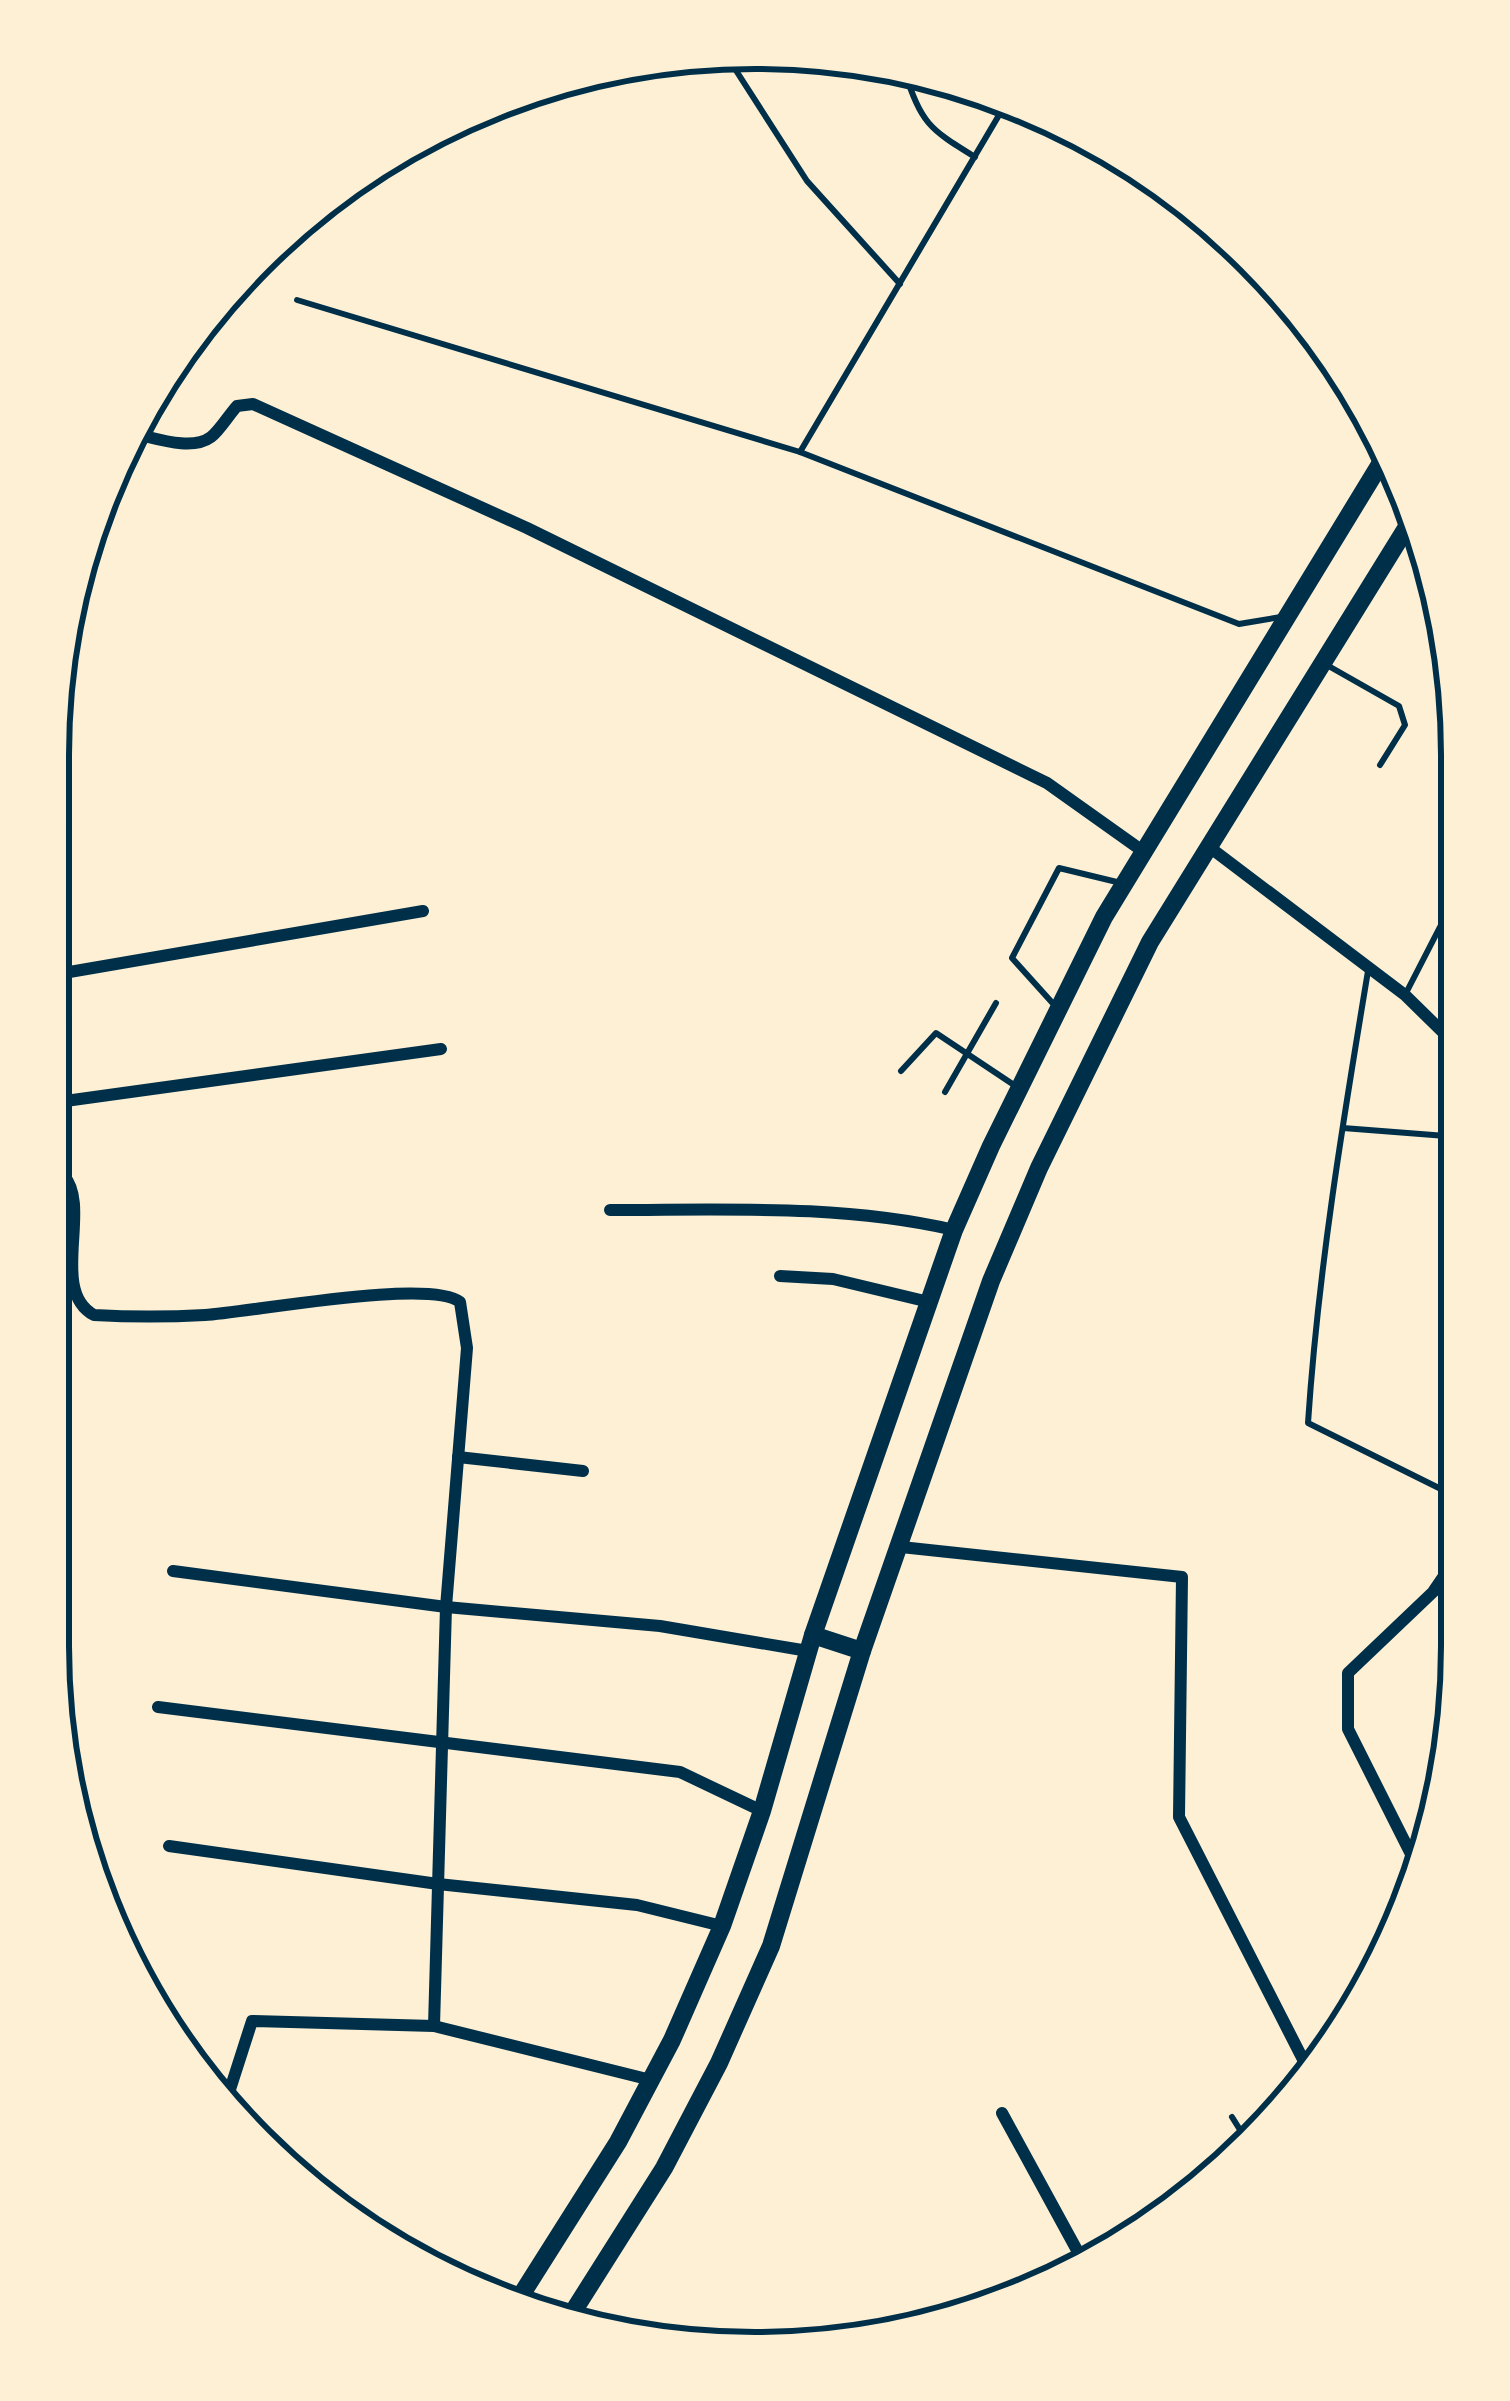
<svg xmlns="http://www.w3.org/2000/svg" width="1510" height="2401" viewBox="0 0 1510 2401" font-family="Overpass,sans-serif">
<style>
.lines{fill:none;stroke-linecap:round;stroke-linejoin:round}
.service{stroke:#003049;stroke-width:6}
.minor{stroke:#003049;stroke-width:12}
.primary{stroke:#003049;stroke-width:18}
.rim{fill:none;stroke:#003049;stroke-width:6}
</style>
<rect width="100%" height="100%" fill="#fdf0d5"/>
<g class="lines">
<!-- service -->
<g class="service">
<polyline points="728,58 807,181 900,284"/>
<path d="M904,70C922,124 928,128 975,157"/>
<polyline points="297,300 800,452 1239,624 1281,617"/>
<polyline points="800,452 1005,105"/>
<polyline points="1325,664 1399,706 1405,725 1380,765"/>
<path d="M1368,971C1343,1121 1318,1272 1308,1423L1457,1497"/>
<polyline points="1405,995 1460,888"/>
<polyline points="1057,1008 1012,958 1059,868 1121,883"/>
<polyline points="901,1071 936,1033 1017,1087"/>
<polyline points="945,1092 996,1003"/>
<polyline points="1343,1128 1459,1137"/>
<polyline points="1232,2117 1247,2141"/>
</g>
<!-- minor -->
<g class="minor">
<path d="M131,433C153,437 191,452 211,437C220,430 228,416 237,406L253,404L527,528L1047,783L1144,852"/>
<polyline points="1208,846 1405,995 1459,1048"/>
<polyline points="52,975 423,911"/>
<polyline points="51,1103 441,1049"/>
<path d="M51,1175L64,1176C92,1207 49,1291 94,1315C130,1317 169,1317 205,1315C252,1312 429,1278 460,1302L467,1348L446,1607L434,2026"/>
<path d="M610,1210C725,1210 841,1204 954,1230"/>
<polyline points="780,1276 833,1279 929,1302"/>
<polyline points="458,1457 583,1471"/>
<polyline points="49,1509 50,1493"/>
<polyline points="901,1547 1182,1577 1179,1817 1313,2079"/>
<polyline points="173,1571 446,1607 660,1626 808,1651"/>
<polyline points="158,1707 680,1772 762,1811"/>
<polyline points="169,1846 438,1884 637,1905 722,1926"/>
<polyline points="1420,1872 1348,1729 1348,1673 1433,1592 1457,1557"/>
<polyline points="226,2102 252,2021 434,2026 651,2080"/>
<polyline points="1002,2113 1084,2263"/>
</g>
<!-- primary -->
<g class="primary">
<polyline points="813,1635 862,1651"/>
<polyline points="513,2308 618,2142 672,2040 722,1926 762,1811 813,1635 954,1230 991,1146 1104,917 1390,448"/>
<polyline points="566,2323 664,2168 719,2063 771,1946 862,1651 991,1281 1039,1168 1150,942 1410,522"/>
</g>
</g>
<!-- crop -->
<path d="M0 0H1510V2401H0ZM755 69H755A686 686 0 0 1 1441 755V1646A686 686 0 0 1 755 2332H755A686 686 0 0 1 69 1646V755A686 686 0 0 1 755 69Z" fill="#fdf0d5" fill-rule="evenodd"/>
<path class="rim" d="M755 69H755A686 686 0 0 1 1441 755V1646A686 686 0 0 1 755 2332H755A686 686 0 0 1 69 1646V755A686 686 0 0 1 755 69Z"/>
</svg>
